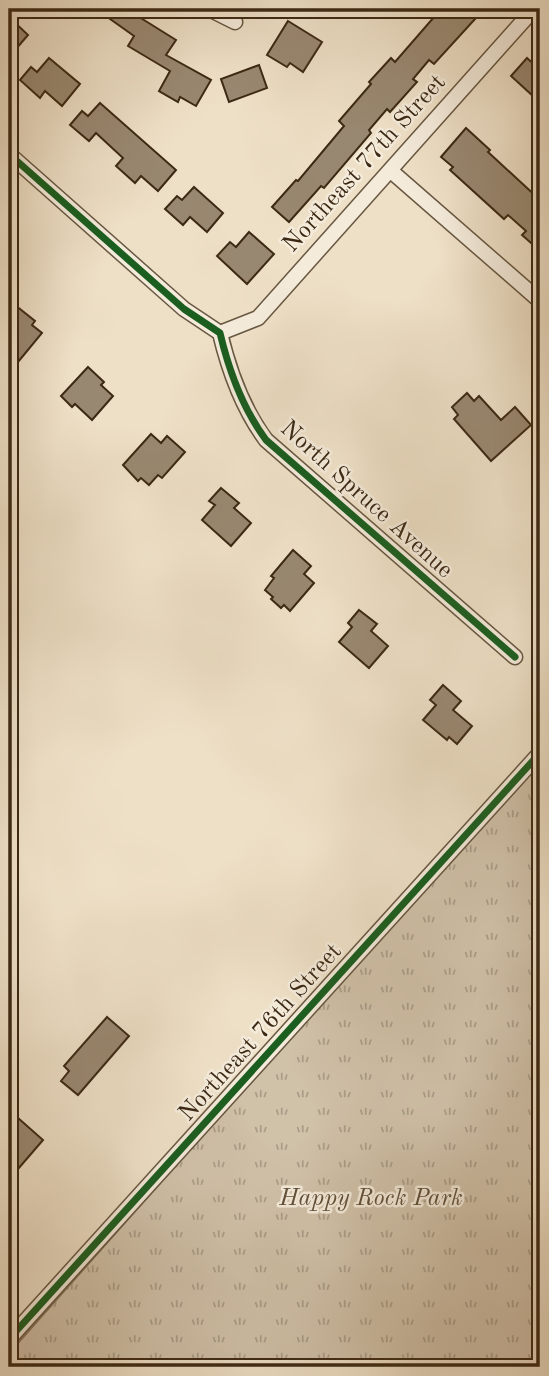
<svg xmlns="http://www.w3.org/2000/svg" width="549" height="1376" viewBox="0 0 549 1376" font-family="'Old Standard TT',serif">
<style>
.park{fill:url(#park-tufts);stroke:#86755e;stroke-width:2}
.building{fill:#998871;stroke:#3c2914;stroke-width:2}
.lines{fill:none;stroke-linecap:round;stroke-linejoin:round}
.minor-casing{stroke:#685741;stroke-width:17}
.minor{stroke:#f4ebdb;stroke-width:14}
.cycleway-casing{stroke:#f4ebdb;stroke-width:11}
.cycleway{stroke:#1b5e20;stroke-width:7}
.labels{text-anchor:middle;dominant-baseline:central;stroke-width:5;stroke-linejoin:round;paint-order:stroke}
.street-label{font-size:24px;fill:#3c2914;stroke:#f4ebdb}
.park-label{font-size:24px;font-style:italic;fill:#614f39;stroke:#f4ebdb}
</style>
<defs>
<pattern id="park-tufts" width="24" height="20" patternUnits="userSpaceOnUse" patternTransform="scale(1.75)"><rect width="24" height="20" fill="#d0c1a9"/><path d="M3 7l-1-3M5 7V3M7 7l1-3M15 17l-1-3M17 17v-4M19 17l1-3" fill="none" stroke="#aa9d88"/></pattern>
</defs>
<rect width="100%" height="100%" fill="#eee0c7"/>
<filter id="stains"><feTurbulence type="fractalNoise" baseFrequency=".00286" numOctaves="4"/><feColorMatrix values="0 0 0 0 .2 0 0 0 0 .09 0 0 0 0 .02 0 0 0 .5 -.17"/></filter>
<radialGradient id="worn" r=".72"><stop offset=".6" stop-color="#630" stop-opacity="0"/><stop offset="1" stop-color="#630" stop-opacity=".3"/></radialGradient>
<!-- park -->
<polygon class="park" points="540,756 540,1367 9,1367 9,1353"/>
<!-- building -->
<g class="building">
<polygon points="96,9 140,9 136,15 176,40 166,55 211,80 196,106 180,97 178,102 159,91 170,71 128,46 134,36"/>
<polygon points="441,9 481,9 474,17 475,19 434,64 429,60 413,79 417,82 390,112 387,109 369,130 371,133 324,188 321,186 289,222 272,207 296,180 298,181 344,126 339,121 371,84 369,82 391,58 395,62"/>
<polygon points="9,17 28,35 9,57"/>
<polygon points="288,21 322,42 303,72 290,63 287,67 267,55"/>
<polygon points="49,58 80,84 62,106 45,91 40,98 20,80 31,67 37,72"/>
<polygon points="527,58 540,70 540,99 535,94 533,96 511,76"/>
<polygon points="259,65 267,88 229,102 221,79"/>
<polygon points="100,103 176,170 158,191 141,176 135,183 116,166 123,158 96,133 89,141 70,125 82,111 88,116"/>
<polygon points="466,128 490,150 488,152 540,200 540,251 522,235 526,231 508,215 504,219 450,170 453,167 441,157"/>
<polygon points="194,187 223,213 207,232 190,217 183,225 165,209 177,196 182,200"/>
<polygon points="249,232 274,254 247,284 217,256 230,242 236,247"/>
<polygon points="15,305 35,321 32,325 42,333 18,362 9,354 9,313"/>
<polygon points="88,367 104,382 101,385 113,396 92,420 75,404 72,407 61,396"/>
<polygon points="467,393 474,401 479,396 501,420 515,407 531,425 491,461 454,419 458,415 452,407"/>
<polygon points="151,434 161,443 167,436 185,452 162,478 158,475 149,485 141,478 138,481 123,465"/>
<polygon points="221,488 239,503 234,508 251,523 231,546 202,520 215,505 209,501"/>
<polygon points="293,550 311,566 304,574 314,583 290,611 284,605 281,608 271,599 273,597 265,590 274,578 271,576"/>
<polygon points="359,610 377,624 371,631 388,646 369,668 339,642 352,627 348,623"/>
<polygon points="443,685 461,701 453,710 472,726 457,744 449,737 447,740 423,720 436,705 430,700"/>
<polygon points="107,1017 129,1036 78,1095 61,1081 69,1071 64,1066"/>
<polygon points="9,1110 43,1140 18,1169 9,1161"/>
</g>
<g class="lines">
<defs>
<g id="minor">
<polyline points="209,9 235,22"/>
<path d="M9,154L184,309L220,333C229,371 243,409 266,440L515,657"/>
<polyline points="391,171 540,301"/>
<polyline points="220,333 258,318 533,10"/>
<polyline points="9,1339 540,753"/>
</g>
</defs>
<!-- minor casing -->
<use href="#minor" class="minor-casing"/>
<!-- minor -->
<use href="#minor" class="minor"/>
<defs>
<g id="cycleway">
<path d="M9,154L184,309L220,333C229,371 243,409 266,440L515,657"/>
<polyline points="9,1339 540,753"/>
</g>
</defs>
<!-- cycleway casing -->
<use href="#cycleway" class="cycleway-casing"/>
<!-- cycleway -->
<use href="#cycleway" class="cycleway"/>
</g>
<g class="labels">
<!-- street labels -->
<g class="street-label">
<text transform="translate(365 164) rotate(-48)">Northeast 77th Street</text>
<text transform="translate(366 500) rotate(42)">North Spruce Avenue</text>
<text transform="translate(261 1033) rotate(-48)">Northeast 76th Street</text>
</g>
<!-- park labels -->
<g class="park-label">
<text x="371" y="1199">Happy Rock Park</text>
</g>
</g>
<!-- margin -->
<rect width="549" height="1376" fill="none" stroke="#eee0c7" stroke-width="35"/>
<rect x="10" y="10" width="528" height="1355" fill="none" stroke="#3c2914" stroke-width="3.5"/>
<rect x="18" y="18" width="514" height="1341" fill="none" stroke="#3c2914" stroke-width="2"/>
<rect width="100%" height="100%" filter="url(#stains)"/>
<rect width="100%" height="100%" fill="url(#worn)"/>
</svg>
